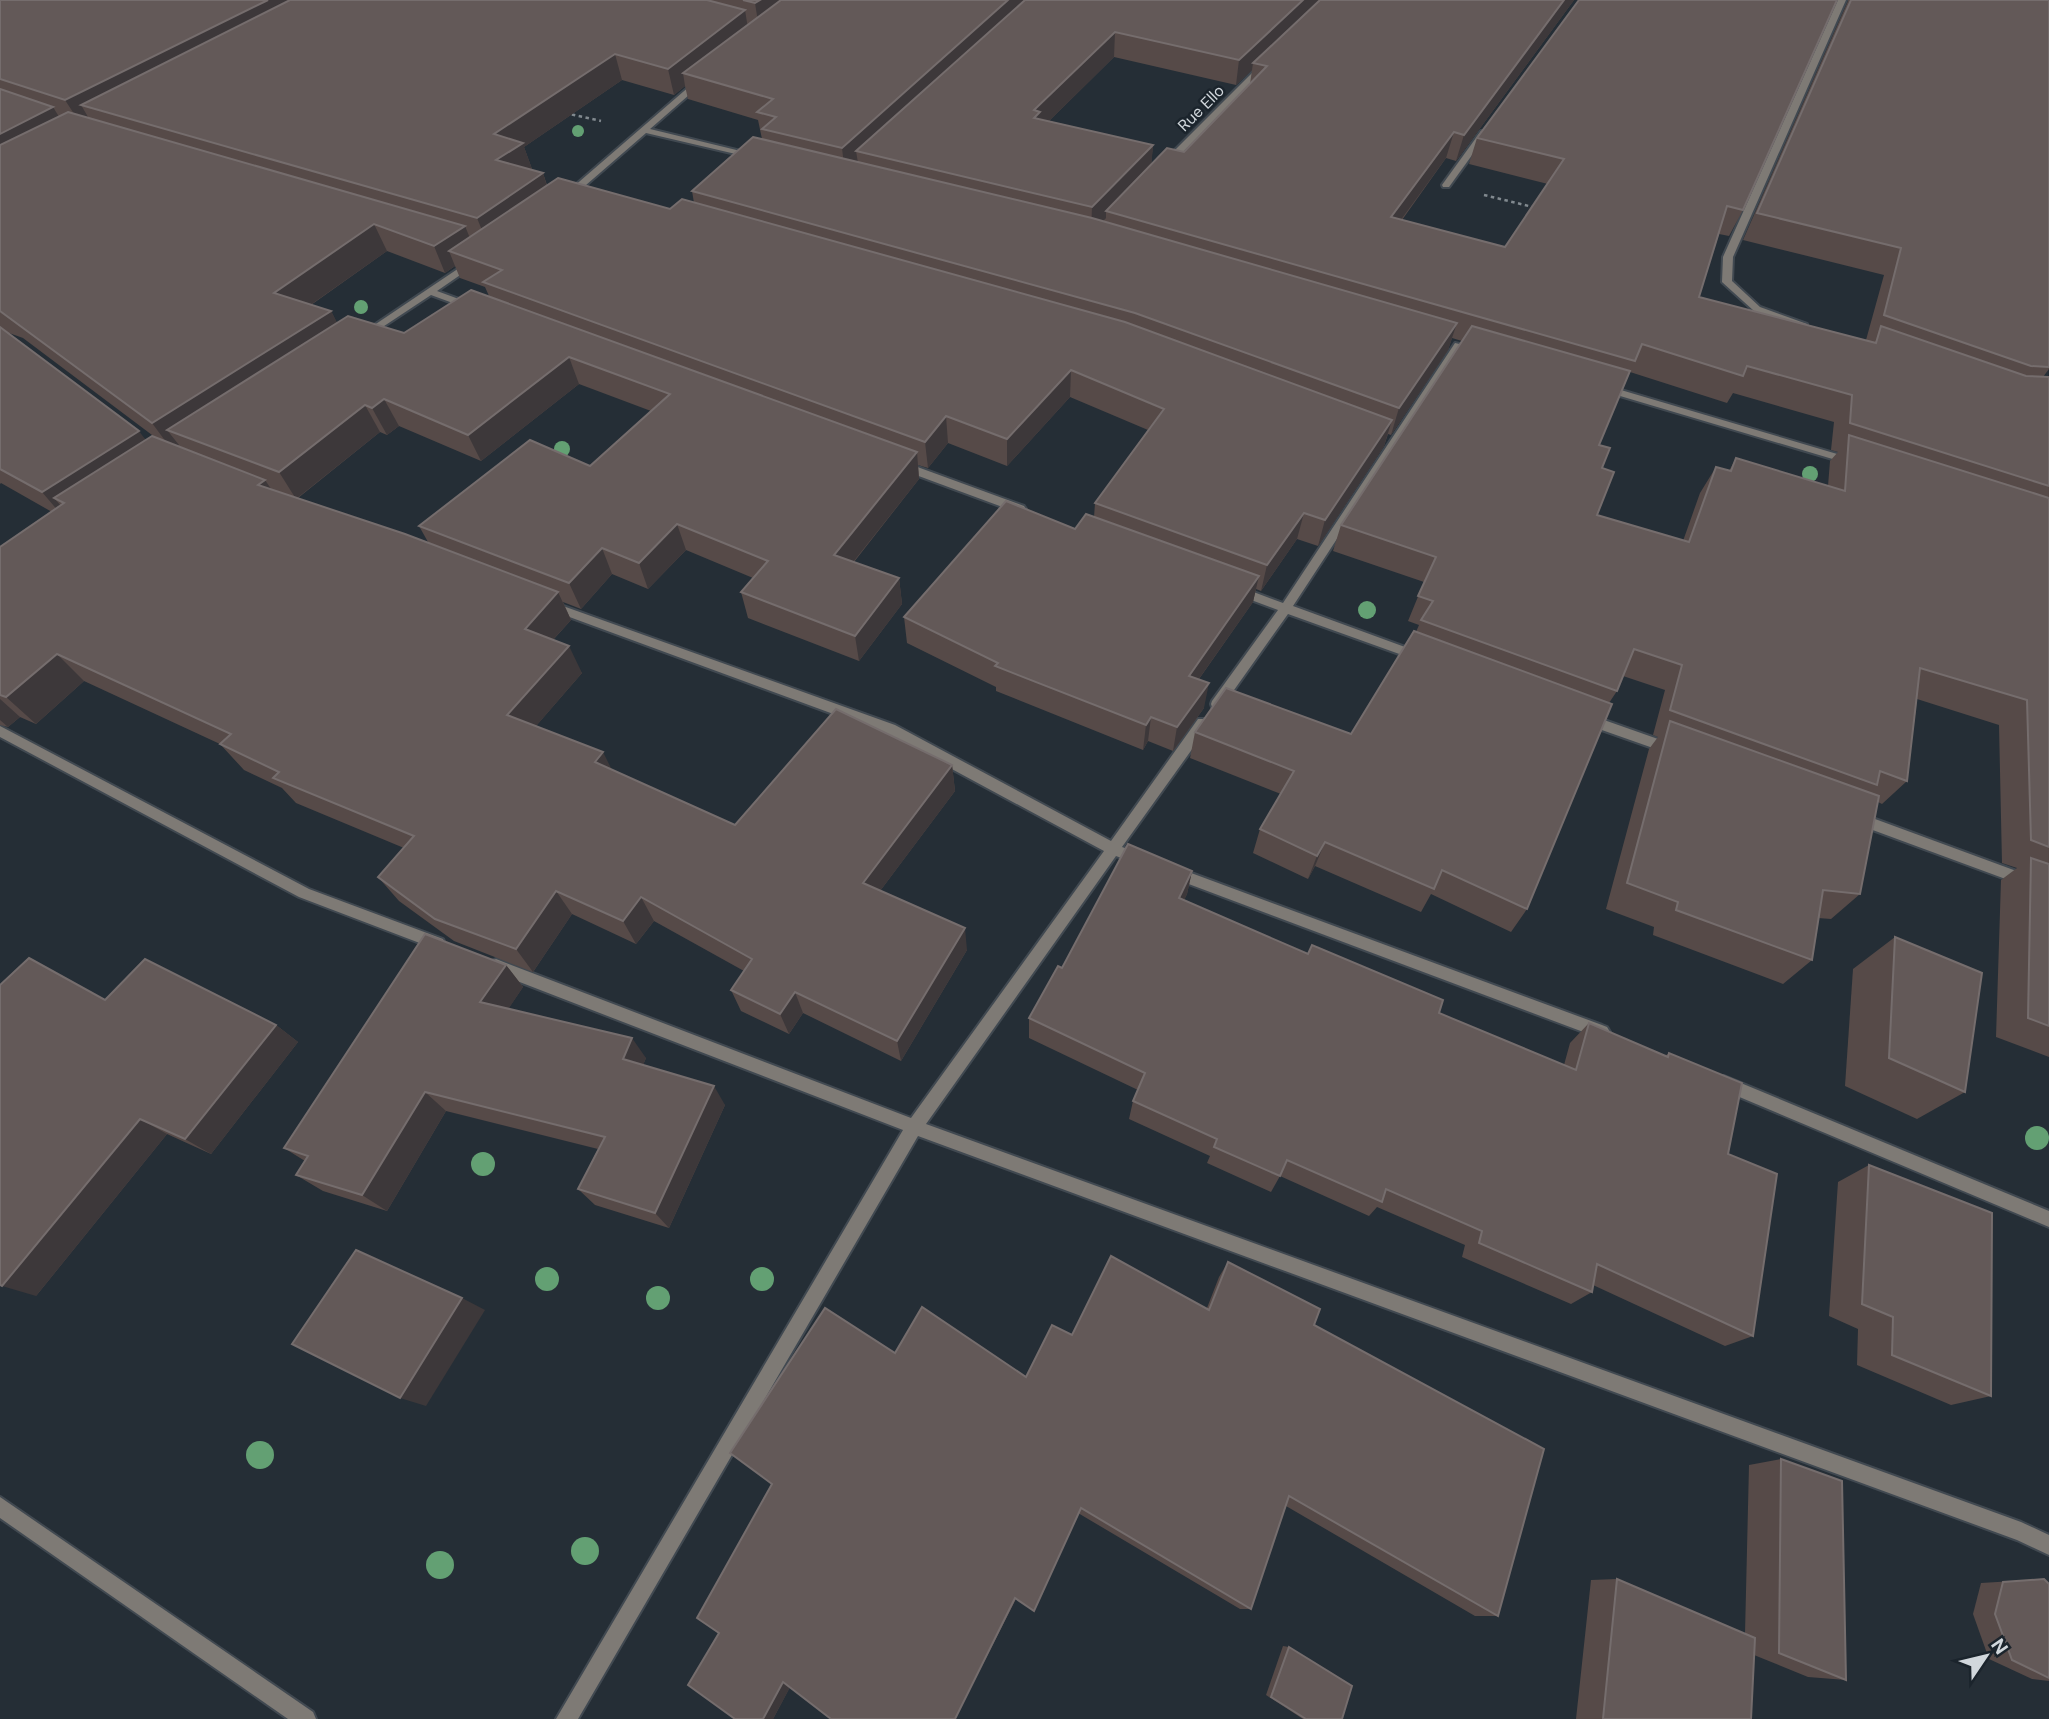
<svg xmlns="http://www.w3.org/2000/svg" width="2049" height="1719" viewBox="0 0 2049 1719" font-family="'DM Sans',sans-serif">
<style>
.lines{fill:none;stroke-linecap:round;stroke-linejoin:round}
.minor-casing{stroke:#414951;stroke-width:4}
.path{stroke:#81898f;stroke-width:2.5;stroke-dasharray:3.5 3.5;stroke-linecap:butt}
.minor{fill:#7e7a75;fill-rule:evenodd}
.tree{fill:#63a073}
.wall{fill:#564a48;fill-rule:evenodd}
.shaded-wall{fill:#3d383a}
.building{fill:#635958;stroke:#756d6d;stroke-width:2}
.labels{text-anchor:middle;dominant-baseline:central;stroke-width:5;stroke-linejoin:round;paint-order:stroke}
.far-street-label{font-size:16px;fill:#d1d7dc;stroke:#1b242c}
</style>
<rect width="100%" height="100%" fill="#252e36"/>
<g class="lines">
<defs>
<g id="minor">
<polygon points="1838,0 1846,0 1733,257 1732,281 1760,307 1807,324 1807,328 1804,329 1754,311 1722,282 1723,257"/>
<polygon points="1261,64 1268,66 1170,165 1164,165 1164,161"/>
<polygon points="698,79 705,81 650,129 757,155 757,159 646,133 571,198 565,198 565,194"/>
<polygon points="1481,131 1488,133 1449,187 1443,187 1442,185"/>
<polygon points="471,260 479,262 437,291 475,305 475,309 469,309 431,295 366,338 358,336"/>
<polygon points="1455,343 1464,345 1293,606 1424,654 1426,657 1424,660 1416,660 1288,614 1222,707 1212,707 1211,704 1212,701 1278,610 1235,594 1235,588 1243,588 1283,603"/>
<polygon points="1604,385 1854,459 1855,461 1854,463 1846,463 1600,390 1599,388"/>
<polygon points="901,461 1024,506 1026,509 1020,513 1016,512 897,468 897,462"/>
<polygon points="549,601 895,725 1111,841 1198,719 1208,719 1209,723 1208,727 1122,847 1145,855 1147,859 1145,863 1140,865 1116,856 926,1124 2021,1522 2049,1535 2049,1555 2017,1540 918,1136 578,1719 556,1719 903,1130 491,971 489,966 491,961 496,959 501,961 911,1118 1104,851 885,733 545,608 543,605 545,602"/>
<polygon points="1587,714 1675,745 1677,749 1670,754 1582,723 1581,719"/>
<polygon points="0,726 309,889 443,939 445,944 443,949 438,950 299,897 0,737"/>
<polygon points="1856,812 2049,883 2049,895 1851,822 1849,818 1851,814"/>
<polygon points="1175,867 1602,1025 1607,1027 1610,1032 1607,1037 1602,1039 1170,877 1168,873 1170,869"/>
<polygon points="1724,1076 2049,1211 2049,1227 1718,1088 1716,1083 1718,1078"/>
<polygon points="0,1497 313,1712 316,1719 288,1719 0,1518"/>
</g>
</defs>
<!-- minor casing -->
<use href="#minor" class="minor-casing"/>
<!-- path -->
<g class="path">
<polyline points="565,113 601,121"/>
<polyline points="1484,195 1537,208"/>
</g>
<!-- minor -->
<use href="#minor" class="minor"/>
</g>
<!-- trees -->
<g class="tree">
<circle cx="578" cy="131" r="6"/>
<circle cx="361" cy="307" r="7"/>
<circle cx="562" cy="449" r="8"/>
<circle cx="1810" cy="474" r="8"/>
<circle cx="1367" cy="610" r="9"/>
<circle cx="2037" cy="1138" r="12"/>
<circle cx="483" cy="1164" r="12"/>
<circle cx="547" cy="1279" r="12"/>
<circle cx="762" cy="1279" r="12"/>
<circle cx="658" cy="1298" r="12"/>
<circle cx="260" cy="1455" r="14"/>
<circle cx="585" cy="1551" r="14"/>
<circle cx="440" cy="1565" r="14"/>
</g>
<!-- wall -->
<g class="wall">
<path d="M0,0H1574L1456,161L1446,158L1402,220L1505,247L1548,184L1469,164L1477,138L1579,0L1743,210L1729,236L1719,234L1699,297L1866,340L1884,275L1743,240L1848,1V0H2049V369L2043,377H2049V374V1057L1996,1037L2001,880L2017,868L2002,863L1999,725L1917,699L1907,781L1882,804L1878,802L1860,894L1831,919L1818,918L1812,960L1783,984L1653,935L1654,927L1606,909L1649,749L1658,737L1653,735L1665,690L1623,676L1617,691L1609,703L1527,909L1511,932L1431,894L1421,912L1315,866L1308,879L1253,853L1260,829L1281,794L1190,758L1195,732L1351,734L1416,632L1419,625L1408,621L1424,582L1333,551L1341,525L1462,341L1452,338L1448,350L1391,435L1388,434L1384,446L1318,546L1297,539L1261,591L1256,589L1253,602L1199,679L1204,708L1173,751L1148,741L1143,750L996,691V687L907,643L904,617L1075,529L1094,517L1095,503L1148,430L1070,397L1007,466L948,443L928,468L918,465L919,479L854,562L899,578L902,604L859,661L748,618L741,592L753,578L686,550L648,589L612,574L581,609L563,602L571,620L553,640L582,673L536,726L612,770L735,825L952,765L955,791L880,891L967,950L901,1061L803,1013L789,1034L741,1011L731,990L744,971L654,921L636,944L572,914L533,972L454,941L399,901L378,877L404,848L296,803L282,788L244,770L220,744L84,681L36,724L20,717L8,727L0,725V547L52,512L1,483L0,484ZM1114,57L1236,85L1252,70L1250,84L1184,152L1151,165L1153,145L1049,121ZM622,80L674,95L685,86L688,99L758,120L762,139L764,140L692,191L694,203L670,209L547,185L543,173L531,170L532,169L524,147ZM387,251L445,273L455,266L460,278L485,287L489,296L404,333L337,323L331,311L311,305ZM9,333L23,338L156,438L146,440ZM1630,372L1727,403L1733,393L1834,422L1831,450L1838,452L1830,461L1828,486L1736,458L1729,471L1716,467L1700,493L1683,541L1597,515L1602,468L1599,445ZM579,384L651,411L590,466L419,526L428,542L298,498L380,432L387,435L399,426L481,461Z"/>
<polygon points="1192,871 1187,894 1184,900 1439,1013 1564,1065 1570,1043 1589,1023 1665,1056 1669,1053 1728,1154 1753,1336 1725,1346 1593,1285 1592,1292 1571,1304 1462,1257 1465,1245 1377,1207 1369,1216 1280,1176 1271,1192 1207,1163 1210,1156 1129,1119 1133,1101 1138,1090 1029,1038 1029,1018 1062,968"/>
<polygon points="1895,937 1965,1092 1917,1119 1845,1086 1853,969"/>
<polygon points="506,965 523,987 508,1009 646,1058 643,1065 725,1105 669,1228 595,1205 578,1189 598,1149 446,1111 387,1211 323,1191 296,1175 305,1161 284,1148"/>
<polygon points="105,1000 276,1025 298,1042 211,1154 167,1134 36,1296"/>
<polygon points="1869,1165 1991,1396 1951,1405 1857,1365 1858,1329 1829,1316 1838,1182"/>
<polygon points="1228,1262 1314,1325 1498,1616 1475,1616 1286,1506 1251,1609 1240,1609 1078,1513 1016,1599 955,1719 831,1719 790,1687 773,1719 735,1719 895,1353 1026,1377 1072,1335 1207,1308 1219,1277"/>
<polygon points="1781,1459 1846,1680 1808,1677 1754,1655 1751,1719 1576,1719 1591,1580 1617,1579 1745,1634 1749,1465"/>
<polygon points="2044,1579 2049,1584 2049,1681 2032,1679 1989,1659 1973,1614 1981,1583"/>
<polygon points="1283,1646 1289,1647 1342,1719 1303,1719 1266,1695"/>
</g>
<!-- shaded-wall -->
<g class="shaded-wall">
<polygon points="268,0 328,0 81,105 91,122 82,126 65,100"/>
<polygon points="760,0 799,0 759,28 755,3"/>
<polygon points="1008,0 1036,0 856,151 858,163 845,174 842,148"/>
<polygon points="1303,0 1325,0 1253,63 1252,70 1236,85 1239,60"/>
<polygon points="1564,0 1574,0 1456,161 1464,135"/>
<polygon points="745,10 749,35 683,73 685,86 674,95 668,69"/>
<polygon points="1115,32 1114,57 1040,130 1034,144 1034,110"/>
<polygon points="615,54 622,80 524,147 532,169 505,186 496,160 494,134"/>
<polygon points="53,107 69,133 0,169 0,134"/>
<polygon points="1454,132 1446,158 1384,243 1391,217"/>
<polygon points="1153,145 1151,171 1106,211 1106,218 1091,234 1092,207"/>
<polygon points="543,173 551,200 488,245 477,218"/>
<polygon points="374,224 387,251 289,320 274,293"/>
<polygon points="465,226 476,253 449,251 455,266 445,273 434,246"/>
<polygon points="331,311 345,338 167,430 179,445 172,450 152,423"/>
<polygon points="1457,323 1448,350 1391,435 1399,408"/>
<polygon points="569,357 579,384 481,461 468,435"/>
<polygon points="1071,370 1070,397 1007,466 1007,439"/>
<polygon points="384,399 399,426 387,435 372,408"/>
<polygon points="365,405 380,432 296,499 279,472"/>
<polygon points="946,416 948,443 928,468 925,442"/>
<polygon points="1392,420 1384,446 1318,546 1325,520"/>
<polygon points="139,431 159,458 54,498 70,516 65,519 42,492"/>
<polygon points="917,452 919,479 838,581 834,555"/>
<polygon points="265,480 284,508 258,485"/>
<polygon points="1304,513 1297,539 1261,591 1267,565"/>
<polygon points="677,524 686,550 648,589 639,563"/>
<polygon points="602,548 612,574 581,609 569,583"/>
<polygon points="1259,576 1253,602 1184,700 1189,676"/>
<polygon points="899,578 902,604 859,661 855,636"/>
<polygon points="558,592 571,620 538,656 525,629"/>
<polygon points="569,646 582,673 523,741 507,715"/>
<polygon points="57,654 84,681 36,724 6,697"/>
<polygon points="1209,683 1204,708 1173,751 1177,727"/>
<polygon points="0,699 20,717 8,727 0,720"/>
<polygon points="1151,717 1148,741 1143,750 1146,725"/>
<polygon points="603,752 616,778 595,762"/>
<polygon points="952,765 955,791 868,907 863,883"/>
<polygon points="1325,842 1315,866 1308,879 1317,856"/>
<polygon points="1192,871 1187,894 1174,920 1179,898"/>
<polygon points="556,891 572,914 533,972 516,949"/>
<polygon points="641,897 654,921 636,944 623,921"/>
<polygon points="965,928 967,950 901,1061 897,1041"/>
<polygon points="506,965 523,987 499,1023 480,1002"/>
<polygon points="795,992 803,1013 789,1034 780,1014"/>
<polygon points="276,1025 298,1042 211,1154 185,1139"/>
<polygon points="632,1038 646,1058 637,1079 623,1059"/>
<polygon points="714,1086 725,1105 669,1228 655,1213"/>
<polygon points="425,1092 446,1111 387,1211 362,1195"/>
<polygon points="140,1119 167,1134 36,1296 2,1286"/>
<polygon points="462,1298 485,1310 426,1406 400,1398"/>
<polygon points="795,1678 773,1719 763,1719 783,1682"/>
</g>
<!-- building -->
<g class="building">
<polygon points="0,0 268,0 65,100 0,79"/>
<polygon points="290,0 707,0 745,10 668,69 615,54 494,134 523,143 496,160 543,173 477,218 81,105"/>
<polygon points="743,0 760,0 755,3"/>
<polygon points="781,0 1008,0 842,148 762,129 776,117 757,112 773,99 683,73"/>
<polygon points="1025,0 1303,0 1239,60 1115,32 1034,110 1040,112 1034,118 1153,145 1092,207 856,151"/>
<polygon points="1320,0 1564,0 1464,135 1454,132 1391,217 1505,247 1564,159 1477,138 1579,0 1837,0 1743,210 1727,206 1699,297 1876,343 1881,326 2026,376 2049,377 2049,486 1850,423 1852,395 1747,366 1743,376 1642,344 1635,361 1106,211 1167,148 1184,152 1267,66 1253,63"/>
<polygon points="1851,0 2049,0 2049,367 2031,366 1884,315 1901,248 1757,213"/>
<polygon points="0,89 53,107 0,134"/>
<polygon points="68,112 465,226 434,246 374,224 274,293 331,311 152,423 0,311 0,145"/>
<polygon points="753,137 1092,218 1457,323 1399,408 1135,313 692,191"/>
<polygon points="558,178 670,209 682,199 1125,322 1392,420 1325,520 1304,513 1267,565 1095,503 1164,409 1071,370 1007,439 946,416 925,442 483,282 502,270 449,251"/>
<polygon points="471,290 917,452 834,555 899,578 855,636 741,592 768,561 677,524 639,563 602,548 569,583 419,526 530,440 590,466 670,394 569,357 468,435 384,399 372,408 365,405 279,472 167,430 348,316 404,333"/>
<polygon points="1472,326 1630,371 1599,445 1610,448 1602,468 1614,472 1597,515 1689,542 1716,467 1731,471 1736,458 1845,491 1849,435 2049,498 2049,847 2031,840 2027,700 1920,668 1907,781 1880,771 1877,785 1670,710 1682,665 1634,649 1617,691 1421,620 1433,601 1418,596 1436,557 1341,525"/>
<polygon points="0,327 139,431 42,492 0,469"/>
<polygon points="152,436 265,480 258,485 405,534 558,592 525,629 569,646 507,715 603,752 595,762 735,825 836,709 952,765 863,883 965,928 897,1041 795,992 780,1014 731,990 752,959 641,897 623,921 556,891 516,949 435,919 378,877 414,836 273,778 279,772 220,744 231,734 57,654 6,697 0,695 0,547 64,503 54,498"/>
<polygon points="1006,501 1075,529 1086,514 1259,576 1189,676 1209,683 1177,727 1151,717 1146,725 995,666 998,663 904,617"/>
<polygon points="1414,631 1612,704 1527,909 1442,870 1434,889 1325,842 1317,856 1260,829 1294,771 1195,732 1226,688 1351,734"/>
<polygon points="1670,721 1879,796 1860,894 1823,890 1812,960 1676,910 1678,902 1627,883"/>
<polygon points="1128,844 1192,871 1179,898 1308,954 1312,945 1443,1000 1439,1013 1576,1070 1589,1023 1668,1057 1669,1053 1742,1083 1728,1154 1777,1174 1753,1336 1597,1264 1592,1292 1479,1243 1482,1231 1386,1189 1382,1202 1287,1160 1280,1176 1214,1147 1217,1139 1133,1101 1145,1073 1029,1018 1058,966 1062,968"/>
<polygon points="2031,858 2049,864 2049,1026 2028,1018"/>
<polygon points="425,934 506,965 480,1002 632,1038 623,1059 714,1086 655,1213 578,1189 605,1137 425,1092 362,1195 296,1175 308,1156 284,1148"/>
<polygon points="1895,937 1982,973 1965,1092 1889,1058"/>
<polygon points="29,958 105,1000 145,959 276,1025 185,1139 140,1119 2,1286 0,1285 0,985"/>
<polygon points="1869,1165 1992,1213 1991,1396 1892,1355 1893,1317 1862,1304"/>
<polygon points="356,1250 462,1298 400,1398 292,1344"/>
<polygon points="1111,1256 1209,1310 1228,1262 1320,1309 1314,1325 1544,1449 1498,1616 1289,1496 1251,1609 1081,1508 1034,1611 1015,1598 955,1719 831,1719 783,1682 763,1719 735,1719 688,1685 719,1633 697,1618 772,1484 730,1453 825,1308 895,1353 922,1307 1026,1377 1052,1325 1072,1335"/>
<polygon points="1781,1459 1842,1481 1846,1680 1779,1653"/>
<polygon points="1617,1579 1755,1638 1751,1719 1603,1719"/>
<polygon points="2044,1579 2049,1584 2049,1678 2012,1660 1995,1614 2003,1582"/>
<polygon points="1289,1647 1352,1686 1342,1719 1306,1719 1271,1697"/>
</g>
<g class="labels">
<!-- far-street labels -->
<g class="far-street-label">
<text transform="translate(1201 108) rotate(-45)">Rue Ello</text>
</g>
</g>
<!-- north arrow -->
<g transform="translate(1986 1656) rotate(55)" stroke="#1b242c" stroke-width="5" paint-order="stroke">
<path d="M0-5L12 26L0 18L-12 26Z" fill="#d1d7dc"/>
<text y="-10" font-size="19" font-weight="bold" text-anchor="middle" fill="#d1d7dc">N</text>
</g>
</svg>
